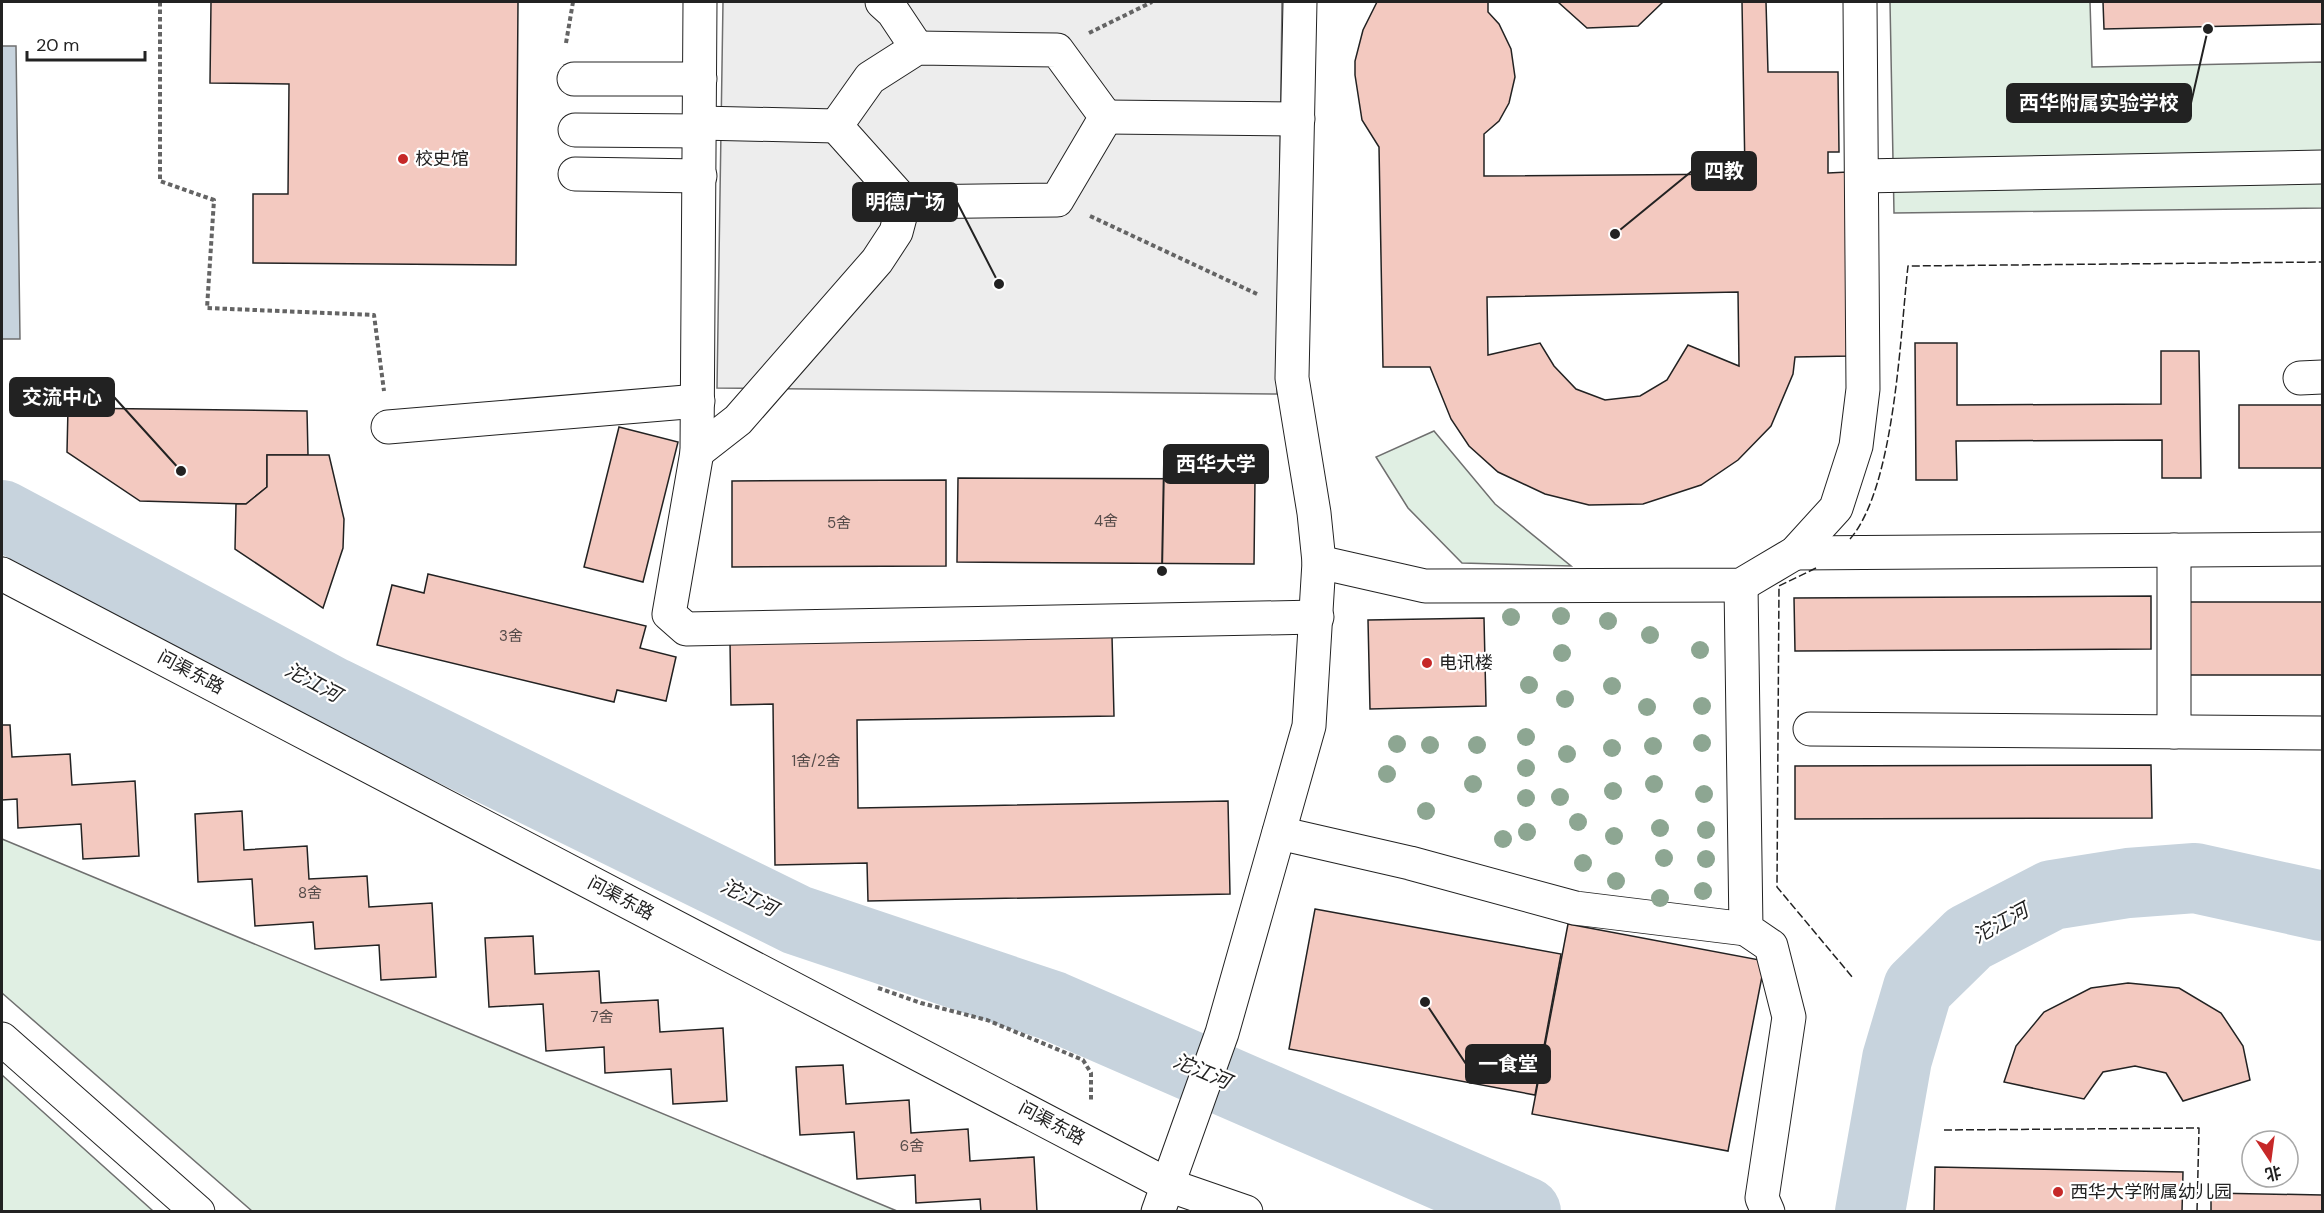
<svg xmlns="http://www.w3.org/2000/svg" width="2324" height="1213" viewBox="0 0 2324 1213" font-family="'DM Sans','Noto Sans SC',sans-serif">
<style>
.green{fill:#e0efe3;stroke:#6f6f6f;stroke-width:1.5}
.parking{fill:#ededed;stroke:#6f6f6f;stroke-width:1.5}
.water{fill:#c7d3dd;stroke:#6f6f6f;stroke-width:1.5}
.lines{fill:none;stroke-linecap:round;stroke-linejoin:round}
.river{stroke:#c7d3dd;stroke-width:70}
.building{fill:#f3c9c0;stroke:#222;stroke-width:1.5;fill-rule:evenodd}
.minor-casing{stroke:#222;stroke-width:35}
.path{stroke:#646464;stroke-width:4;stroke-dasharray:4.5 3;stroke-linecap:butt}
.minor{stroke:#fff;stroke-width:33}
.fence{stroke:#222;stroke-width:1.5;stroke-dasharray:8 3;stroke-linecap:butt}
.tree{fill:#8da692}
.poi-dot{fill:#c62828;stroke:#fff;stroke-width:2}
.labels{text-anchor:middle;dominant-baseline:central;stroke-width:4.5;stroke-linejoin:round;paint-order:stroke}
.number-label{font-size:15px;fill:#564c4a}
.poi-label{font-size:18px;fill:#222;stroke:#fff;text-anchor:start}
.street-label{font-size:18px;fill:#222;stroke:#fff}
.water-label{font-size:20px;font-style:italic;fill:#222;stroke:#fff}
.leader{fill:none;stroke:#222;stroke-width:2}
.callout-dot{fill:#222;stroke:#fff;stroke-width:2}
.callout{fill:#222;stroke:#222;stroke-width:2}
.callout-label{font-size:20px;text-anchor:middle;font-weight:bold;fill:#fff}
</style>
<rect width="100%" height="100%" fill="#fff"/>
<!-- green -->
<g class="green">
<polygon points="1890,2 2090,2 2092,67 2322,62 2322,208 1894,213"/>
<polygon points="1434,431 1495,504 1571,566 1462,563 1408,508 1376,457"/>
<polygon points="2,839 897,1211 252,1211 2,993"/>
<polygon points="2,1075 153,1211 2,1211"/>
</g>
<!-- parking -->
<polygon class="parking" points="723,2 1282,2 1277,394 717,388"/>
<!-- water -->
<polygon class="water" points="2,46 16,46 20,339 2,339"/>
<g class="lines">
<!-- river -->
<g class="river">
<polyline points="2,515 333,692 797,920 1053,1006 1526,1212"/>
<polyline points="1870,1212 1897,1059 1918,988 1969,938 2052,895 2128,883 2195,878 2322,906"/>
</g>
</g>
<!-- building -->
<g class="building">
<polygon points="211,2 518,2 516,265 253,263 253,194 288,194 289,84 210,83"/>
<path d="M1377,2H1488V12L1499,24L1511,49L1515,77L1509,103L1499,121L1484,134V176L1745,174L1742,2H1766L1768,72H1838L1839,152H1828V173L1848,172L1851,356L1795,357L1793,374L1771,426L1738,460L1701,485L1643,504L1589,505L1545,494L1498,472L1469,446L1451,419L1430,367H1383L1379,147L1362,120L1355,75V61L1363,30ZM1738,292L1739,366L1688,345L1667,380L1640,396L1605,400L1576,389L1554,366L1540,343L1488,355L1487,297Z"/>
<polygon points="1558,2 1663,2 1638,26 1587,28"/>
<polygon points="2103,2 2322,2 2322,24 2104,29"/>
<polygon points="1915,343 1957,343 1957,405 2161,404 2161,351 2199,351 2201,478 2162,478 2162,440 1956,441 1957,480 1916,480"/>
<rect x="2239" y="405" width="83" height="63"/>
<polygon points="68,408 307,411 308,455 267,455 267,487 246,504 140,501 67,452"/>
<polygon points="619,427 678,442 643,582 584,567"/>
<polygon points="267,455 329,455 344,519 343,548 323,608 235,549 236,504 246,504 267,487"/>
<polygon points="958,478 1255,479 1254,564 957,562"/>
<polygon points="946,480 946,566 732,567 732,481"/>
<polygon points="428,574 646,626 640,648 676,657 666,701 617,690 614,702 377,645 392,585 424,593"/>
<polygon points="2151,596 2151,649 1795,651 1794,598"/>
<rect x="2189" y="602" width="133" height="73"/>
<polygon points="1484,618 1486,706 1370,709 1368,620"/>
<polygon points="1112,636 1114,716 857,720 858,808 1228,801 1230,894 868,901 867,863 775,865 773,704 731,705 730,642"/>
<polygon points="2,725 10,725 12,757 70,754 72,785 135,781 139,856 83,859 81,824 18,828 17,799 2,800"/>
<polygon points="2151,765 2152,818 1795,819 1795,766"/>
<polygon points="242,811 244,850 307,846 309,879 367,876 369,907 432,903 436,977 381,980 379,945 315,949 313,922 255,926 252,879 198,882 195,814"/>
<polygon points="1315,909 1561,954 1535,1095 1289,1049"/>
<polygon points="1568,924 1765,961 1728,1151 1532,1114"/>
<polygon points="533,936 535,974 599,971 601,1003 658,1000 660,1032 723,1028 727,1101 673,1104 671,1069 605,1073 604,1047 546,1051 543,1004 489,1007 485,938"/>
<polygon points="2128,983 2179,988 2221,1013 2243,1046 2250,1080 2183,1101 2166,1073 2135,1066 2103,1072 2084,1099 2004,1082 2016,1046 2044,1012 2091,988"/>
<polygon points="843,1065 846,1104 909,1100 911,1133 968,1129 970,1161 1034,1157 1037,1212 981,1212 980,1199 916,1203 915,1175 857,1179 854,1132 800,1135 796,1067"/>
<polygon points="1935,1167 2183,1172 2182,1212 1934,1212"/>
<polygon points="2211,1193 2322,1195 2322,1212 2211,1212"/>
</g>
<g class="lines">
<defs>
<g id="minor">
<polyline points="700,2 697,452 669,614 686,629 1317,617"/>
<polyline points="882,2 893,12 917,48"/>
<polygon points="917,48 1057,50 1106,117 1057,200 904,202 836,126 870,78"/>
<polyline points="574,79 700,79"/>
<polyline points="1106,117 1298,119"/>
<polyline points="700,123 836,126"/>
<polyline points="575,130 700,131"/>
<polyline points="575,174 700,176"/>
<polyline points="1862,176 2322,167"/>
<polyline points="2300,378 2322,377"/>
<polyline points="388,427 698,401"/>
<polyline points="697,452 738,420 877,261 896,232 904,202"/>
<polyline points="2174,550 2174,732"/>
<polyline points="1795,553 2322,549"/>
<polyline points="1319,562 1425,586 1741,585 1795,553 1836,508 1856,446 1863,389 1860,2"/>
<polyline points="2,574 1168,1185 1246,1212"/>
<polyline points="1741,585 1746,929 1771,946 1789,1017 1762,1198 1768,1212"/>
<polyline points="1810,729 2322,733"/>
<polyline points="1279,833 1410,863 1575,908 1746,929"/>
<polyline points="2,1039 198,1212"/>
<polyline points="1158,1212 1222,1033 1309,726 1319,562 1314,513 1292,378 1300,2"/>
</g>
</defs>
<!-- minor casing -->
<use href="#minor" class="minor-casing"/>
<!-- path -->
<g class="path">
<polyline points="160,2 160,181 214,200 207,308 374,315 384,391"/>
<polyline points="1089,33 1152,2"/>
<polyline points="566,43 573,2"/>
<polyline points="1090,216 1257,294"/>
<polyline points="878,988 921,1003 987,1020 1083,1060 1091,1073 1091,1102"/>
</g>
<!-- minor -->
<use href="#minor" class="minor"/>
<!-- fence -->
<g class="fence">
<path d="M1850,539C1895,487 1900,336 1908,266L2322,262"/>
<polyline points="1816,568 1779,586 1777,887 1853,978"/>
<polyline points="1944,1130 2199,1128 2197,1212"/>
</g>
</g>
<!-- trees -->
<g class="tree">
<circle cx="1561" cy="616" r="9"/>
<circle cx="1511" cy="617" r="9"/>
<circle cx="1608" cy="621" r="9"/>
<circle cx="1650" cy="635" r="9"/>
<circle cx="1700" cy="650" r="9"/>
<circle cx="1562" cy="653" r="9"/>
<circle cx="1529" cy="685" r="9"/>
<circle cx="1612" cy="686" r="9"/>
<circle cx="1565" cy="699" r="9"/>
<circle cx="1702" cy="706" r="9"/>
<circle cx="1647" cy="707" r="9"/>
<circle cx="1526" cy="737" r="9"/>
<circle cx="1702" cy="743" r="9"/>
<circle cx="1397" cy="744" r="9"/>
<circle cx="1430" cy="745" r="9"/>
<circle cx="1477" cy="745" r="9"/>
<circle cx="1653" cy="746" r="9"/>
<circle cx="1612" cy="748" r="9"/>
<circle cx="1567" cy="754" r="9"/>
<circle cx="1526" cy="768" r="9"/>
<circle cx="1387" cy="774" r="9"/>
<circle cx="1473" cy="784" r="9"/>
<circle cx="1654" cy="784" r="9"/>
<circle cx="1613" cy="791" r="9"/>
<circle cx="1704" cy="794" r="9"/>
<circle cx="1560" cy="797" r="9"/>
<circle cx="1526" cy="798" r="9"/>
<circle cx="1426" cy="811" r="9"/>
<circle cx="1578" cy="822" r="9"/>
<circle cx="1660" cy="828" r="9"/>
<circle cx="1706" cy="830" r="9"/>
<circle cx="1527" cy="832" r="9"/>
<circle cx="1614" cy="836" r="9"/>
<circle cx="1503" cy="839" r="9"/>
<circle cx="1664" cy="858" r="9"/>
<circle cx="1706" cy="859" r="9"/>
<circle cx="1583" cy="863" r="9"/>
<circle cx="1616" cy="881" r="9"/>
<circle cx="1703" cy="891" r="9"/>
<circle cx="1660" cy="898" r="9"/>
</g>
<!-- markers -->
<g class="poi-dot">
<circle cx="403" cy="159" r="6"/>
<circle cx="1427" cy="663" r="6"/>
<circle cx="2058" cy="1192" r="6"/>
</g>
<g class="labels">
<!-- number labels -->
<g class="number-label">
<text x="1106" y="521">4舍</text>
<text x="839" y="523">5舍</text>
<text x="511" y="636">3舍</text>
<text x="816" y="761">1舍/2舍</text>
<text x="310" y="893">8舍</text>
<text x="602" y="1017">7舍</text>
<text x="912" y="1146">6舍</text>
</g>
<!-- poi labels -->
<g class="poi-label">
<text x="415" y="159">校史馆</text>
<text x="1439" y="663">电讯楼</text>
<text x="2070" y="1192">西华大学附属幼儿园</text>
</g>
<!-- street labels -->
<g class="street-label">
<text transform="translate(191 672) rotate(28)">问渠东路</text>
<text transform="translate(621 898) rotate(28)">问渠东路</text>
<text transform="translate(1052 1123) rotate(28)">问渠东路</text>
</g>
<!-- water labels -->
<g class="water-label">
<text transform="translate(313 682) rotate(28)">沱江河</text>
<text transform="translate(749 897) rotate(26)">沱江河</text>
<text transform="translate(2000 923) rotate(-29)">沱江河</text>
<text transform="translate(1202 1071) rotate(23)">沱江河</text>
</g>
</g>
<!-- callouts -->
<path class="leader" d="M2208 29L2191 103M1615 234L1692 171M999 284L957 202M181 471L114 397M1162 571L1164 464M1425 1002L1466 1064"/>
<g class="callout-dot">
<circle cx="2208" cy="29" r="6"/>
<circle cx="1615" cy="234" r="6"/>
<circle cx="999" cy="284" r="6"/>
<circle cx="181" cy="471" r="6"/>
<circle cx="1162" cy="571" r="6"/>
<circle cx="1425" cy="1002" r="6"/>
</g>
<g class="callout">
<rect x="2007" y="84" width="184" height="38" rx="6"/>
<rect x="1692" y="152" width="64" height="38" rx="6"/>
<rect x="853" y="183" width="104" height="38" rx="6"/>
<rect x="10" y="378" width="104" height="38" rx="6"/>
<rect x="1164" y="445" width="104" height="38" rx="6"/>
<rect x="1466" y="1045" width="84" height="38" rx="6"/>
</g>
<g class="callout-label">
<text x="2099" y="110">西华附属实验学校</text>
<text x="1724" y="178">四教</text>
<text x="905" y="209">明德广场</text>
<text x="62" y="404">交流中心</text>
<text x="1216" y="471">西华大学</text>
<text x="1508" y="1071">一食堂</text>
</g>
<!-- border -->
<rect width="2324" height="1213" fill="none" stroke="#222222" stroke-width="6"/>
<!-- north arrow -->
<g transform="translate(2270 1159) rotate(167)"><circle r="28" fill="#ffffff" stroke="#a7a7a7" stroke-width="1.5"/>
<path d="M0-4.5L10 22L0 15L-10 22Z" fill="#c62828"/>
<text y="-9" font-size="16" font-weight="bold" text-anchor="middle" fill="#222222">北</text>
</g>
<!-- scale -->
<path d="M27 51v9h118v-9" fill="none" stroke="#222222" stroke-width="3"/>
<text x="36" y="51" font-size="18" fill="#222222" stroke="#ffffff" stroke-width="4.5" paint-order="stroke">20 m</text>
</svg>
